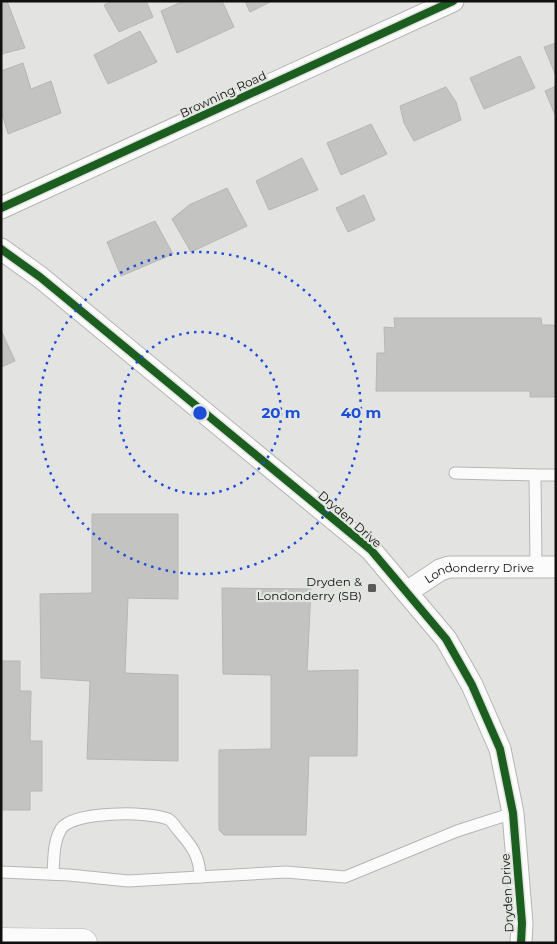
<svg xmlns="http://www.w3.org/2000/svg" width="557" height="944" viewBox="0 0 557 944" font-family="Montserrat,sans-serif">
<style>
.building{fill:#c3c4c2;stroke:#b6b7b5}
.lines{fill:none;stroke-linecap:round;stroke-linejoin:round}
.service-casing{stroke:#b5b5b4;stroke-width:13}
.minor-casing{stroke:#b5b5b4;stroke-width:23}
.primary-casing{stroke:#b5b5b4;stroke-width:29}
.service{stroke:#fbfbfb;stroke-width:11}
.minor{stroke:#fbfbfb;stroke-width:21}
.primary{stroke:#fbfbfb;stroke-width:28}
.cycleway-casing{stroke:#e3e5e1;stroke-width:11}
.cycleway{stroke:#1b5e20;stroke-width:8}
.ring{fill:none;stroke:#1d4ed8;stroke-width:2.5;stroke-dasharray:2.5 5}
.poi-dot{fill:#5a5a59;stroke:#e3e5e1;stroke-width:2}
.labels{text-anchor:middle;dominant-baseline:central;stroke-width:4.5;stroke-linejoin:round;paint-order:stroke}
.street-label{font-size:12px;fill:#10100f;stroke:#e3e5e1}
.poi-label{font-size:12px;fill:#10100f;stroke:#e3e5e1;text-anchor:end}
.centre{fill:#1d4ed8;stroke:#e3e5e1;stroke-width:2.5}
.ring-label{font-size:15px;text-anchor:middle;font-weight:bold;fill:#1d4ed8;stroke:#e3e5e1;stroke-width:4.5;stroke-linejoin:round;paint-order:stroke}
</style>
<rect width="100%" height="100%" fill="#e3e4e2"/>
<!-- building -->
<g class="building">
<polygon points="1,1 7,1 25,48 1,54"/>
<polygon points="113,1 146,1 153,17 119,32 104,5"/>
<polygon points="184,1 222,1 234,27 177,53 161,11"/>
<polygon points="245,1 272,1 250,12"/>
<polygon points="140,31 157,62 108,84 94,55"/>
<polygon points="556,43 556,76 544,47"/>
<polygon points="520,56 535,88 484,109 470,78"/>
<polygon points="23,63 31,89 51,81 61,113 8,134 1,110 1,71"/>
<polygon points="556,86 556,117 545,91"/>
<polygon points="446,87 456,102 461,120 414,141 404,123 400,106"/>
<polygon points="371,124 387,154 341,175 327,143"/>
<polygon points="302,158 318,190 269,210 256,181"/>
<polygon points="227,188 247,226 191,252 172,219 189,205"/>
<polygon points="364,195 375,220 348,232 336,208"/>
<polygon points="155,221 173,254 121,276 107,242"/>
<polygon points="394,318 541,318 542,325 556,325 556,397 530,397 530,391 376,391 377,353 385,353 384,327 395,328"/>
<polygon points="1,330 15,361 1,367"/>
<polygon points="92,514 178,514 178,599 128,598 125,673 178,675 178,761 87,759 90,681 41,678 40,594 92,593"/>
<polygon points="222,588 311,589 307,671 358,670 357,756 309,756 306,835 224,835 219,830 219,750 271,749 271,675 223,674"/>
<polygon points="1,661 20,661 20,691 31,691 30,741 42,741 42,791 30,791 30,810 1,810"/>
</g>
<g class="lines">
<defs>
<g id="service">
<polyline points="455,473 535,475"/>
<polyline points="536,567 535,475 556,475"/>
<polyline points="1,872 69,875 128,881 286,872 345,877 457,831 513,813"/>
<path d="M53,874C54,860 53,842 61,829C72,811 149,811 168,819C172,821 175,826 178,830C191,845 200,856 200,877"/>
</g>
<g id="minor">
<polyline points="1,208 453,1"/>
<polyline points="1,249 40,277 371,550 446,639 472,685 500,749 513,813 522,923 521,943"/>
<path id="s1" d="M407,592L440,570L449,567H556"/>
</g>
<polyline id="primary" points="1,942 83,943"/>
</defs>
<!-- service casing -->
<use href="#service" class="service-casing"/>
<!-- minor casing -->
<use href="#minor" class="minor-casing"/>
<!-- primary casing -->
<use href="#primary" class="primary-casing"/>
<!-- service -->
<use href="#service" class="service"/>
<!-- minor -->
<use href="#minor" class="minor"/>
<!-- primary -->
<use href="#primary" class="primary"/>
<defs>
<g id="cycleway">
<polyline points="1,208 453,1"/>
<polyline points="1,249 40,277 371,550 446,639 472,685 500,749 513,813 522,923 521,943"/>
</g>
</defs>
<!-- cycleway casing -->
<use href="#cycleway" class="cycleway-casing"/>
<!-- cycleway -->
<use href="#cycleway" class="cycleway"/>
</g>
<!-- distance rings -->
<g class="ring">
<circle cx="200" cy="413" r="81"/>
<circle cx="200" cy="413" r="161"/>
</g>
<!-- markers -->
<rect class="poi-dot" x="367" y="583" width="10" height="10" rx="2.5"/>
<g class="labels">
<!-- street labels -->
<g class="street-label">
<text transform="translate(223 94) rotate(-25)">Browning Road</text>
<text transform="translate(350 519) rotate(41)">Dryden Drive</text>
<text stroke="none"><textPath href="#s1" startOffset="78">Londonderry Drive</textPath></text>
<text transform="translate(507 893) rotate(-93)">Dryden Drive</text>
</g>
<!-- poi labels -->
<g class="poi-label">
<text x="362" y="581">Dryden &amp;<tspan x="362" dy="14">Londonderry (SB)</tspan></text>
</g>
</g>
<circle cx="200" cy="413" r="8" class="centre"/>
<g class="ring-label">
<text x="281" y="418">20 m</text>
<text x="361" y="418">40 m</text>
</g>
<!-- border -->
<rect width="557" height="944" fill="none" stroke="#10100f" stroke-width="5"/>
</svg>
